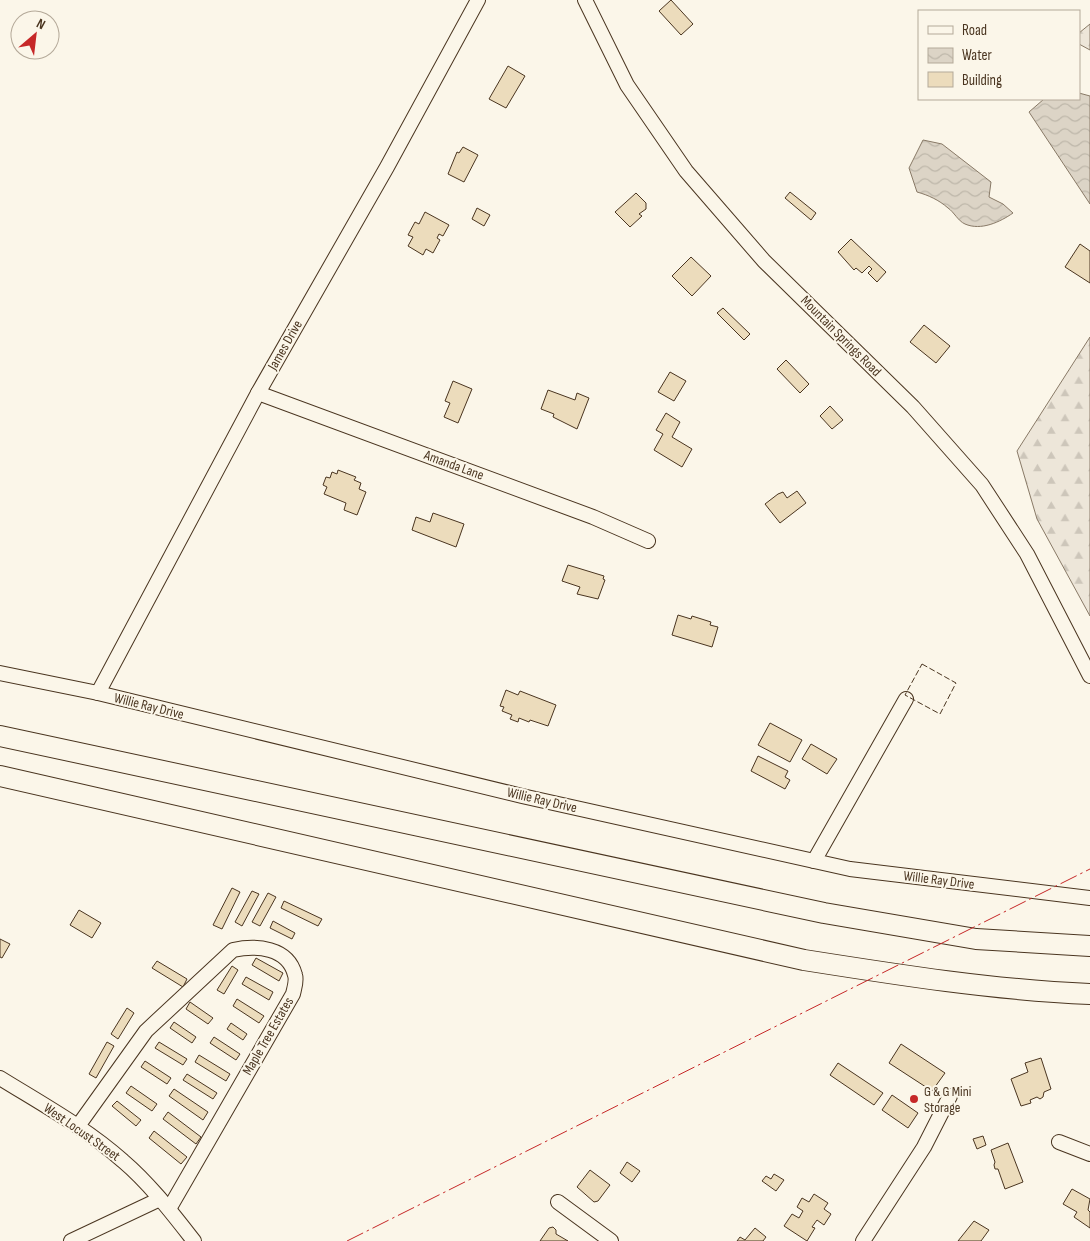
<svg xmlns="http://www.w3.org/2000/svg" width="1090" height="1241" viewBox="0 0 1090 1241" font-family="'Sofia Sans Condensed',sans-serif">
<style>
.forest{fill:url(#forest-firs);stroke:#887966}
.water{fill:url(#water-waves);stroke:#887966}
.building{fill:#ecdcbc;stroke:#4a3520}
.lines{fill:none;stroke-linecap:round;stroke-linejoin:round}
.minor-casing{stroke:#4a3520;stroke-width:16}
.highway-casing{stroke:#4a3520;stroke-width:22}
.minor{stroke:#fbf6e9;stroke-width:14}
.highway{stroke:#fbf6e9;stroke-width:20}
.fence{stroke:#4a3520;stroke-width:1;stroke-dasharray:6 2.5;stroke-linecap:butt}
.power{stroke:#c62828;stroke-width:1;stroke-dasharray:18 4 2.5 4;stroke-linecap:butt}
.poi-dot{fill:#c62828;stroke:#fbf6e9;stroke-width:2}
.labels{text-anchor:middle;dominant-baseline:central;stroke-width:4;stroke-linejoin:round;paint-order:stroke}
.street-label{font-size:14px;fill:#4a3520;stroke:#fbf6e9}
.poi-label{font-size:14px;fill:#4a3520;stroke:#fbf6e9;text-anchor:start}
</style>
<defs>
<pattern id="forest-firs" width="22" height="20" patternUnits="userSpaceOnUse" patternTransform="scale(1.25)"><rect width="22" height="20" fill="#ede6d9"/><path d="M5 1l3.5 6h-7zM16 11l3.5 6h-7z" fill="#cdc6ba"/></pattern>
<pattern id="water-waves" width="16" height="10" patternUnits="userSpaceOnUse" patternTransform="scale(1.25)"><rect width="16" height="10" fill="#dcd4c6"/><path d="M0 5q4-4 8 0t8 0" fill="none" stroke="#beb7aa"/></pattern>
</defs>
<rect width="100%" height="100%" fill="#fbf6e9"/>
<!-- forest -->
<g class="forest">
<polygon points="1090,24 1090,50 1079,44 1079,33"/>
<polygon points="1090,337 1090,616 1037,519 1017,451"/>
</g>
<!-- water -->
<g class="water">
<polygon points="1079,93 1090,96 1090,204 1029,112 1044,99 1079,99"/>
<path d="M923,140L942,144L991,182L989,197L1003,204L1013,213C1000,222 981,231 965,224C958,221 954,212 948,208C939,200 928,195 917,192L909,168Z"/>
</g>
<!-- building -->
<g class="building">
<polygon points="671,0 693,24 681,35 659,11"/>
<polygon points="508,66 525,76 506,108 489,99"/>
<polygon points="463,147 478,155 464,182 448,174 457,152 459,153"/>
<polygon points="790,192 816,213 811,220 785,198"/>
<polygon points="636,193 646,203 646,209 639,214 642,216 630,227 615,212"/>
<polygon points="477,208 490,215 484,226 472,219"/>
<polygon points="425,212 449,225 443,236 439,234 437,238 440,240 433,253 426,249 423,255 408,246 413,237 408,235 415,222 419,224"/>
<polygon points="851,239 886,272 877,282 868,273 872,269 869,266 862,273 856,268 854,270 838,252"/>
<polygon points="1080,244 1090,251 1090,283 1065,267"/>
<polygon points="691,257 711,276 692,296 672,276"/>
<polygon points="723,308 750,334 744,340 717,313"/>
<polygon points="924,325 950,346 936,363 910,342"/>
<polygon points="786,360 809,384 800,393 777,369"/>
<polygon points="670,372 686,381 674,401 658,392"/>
<polygon points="453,381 472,389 458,423 444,417 450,403 445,401"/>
<polygon points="548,390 575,400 577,393 589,398 577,429 553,417 554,414 541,409"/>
<polygon points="830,406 843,420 832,429 820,416"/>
<polygon points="666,413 680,422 672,437 692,449 682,467 654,450 663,434 656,430"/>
<polygon points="338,470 356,477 354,480 361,483 359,489 366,492 357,515 344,510 346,503 324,494 327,487 323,485 326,477 330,478 332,472 337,474"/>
<polygon points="797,491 806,503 780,523 765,504 778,494 783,492 787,498"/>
<polygon points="433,513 464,524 456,547 412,530 416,517 430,522"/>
<polygon points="568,565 604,576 603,579 605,580 598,599 577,594 580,587 562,581"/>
<polygon points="678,615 691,619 692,616 711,622 710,625 718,627 712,647 672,635"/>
<polygon points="506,690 518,695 520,691 556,705 548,726 530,720 529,722 519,718 518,722 510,719 512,715 502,711 504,707 500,706"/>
<polygon points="770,723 802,740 790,762 758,745"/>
<polygon points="811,744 837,759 827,774 802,759"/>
<polygon points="758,756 788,771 785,777 790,780 785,789 751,771"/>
<polygon points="232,888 240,892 222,929 213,925"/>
<polygon points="252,891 259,894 242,926 235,922"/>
<polygon points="268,893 276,897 260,926 252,922"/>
<polygon points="284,901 322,919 318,926 281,908"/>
<polygon points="79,910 101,923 92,938 70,925"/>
<polygon points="273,921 295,933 292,939 270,928"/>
<polygon points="0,939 10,944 2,958 0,957"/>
<polygon points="256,958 283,973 279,981 252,965"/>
<polygon points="157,961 187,979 183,987 152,968"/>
<polygon points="232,966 238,970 224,994 217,990"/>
<polygon points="246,977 273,992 269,1000 242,984"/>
<polygon points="237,999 264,1016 259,1023 233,1006"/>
<polygon points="190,1002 213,1018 208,1024 186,1009"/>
<polygon points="127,1008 134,1013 118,1039 111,1034"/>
<polygon points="174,1022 196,1037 192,1043 170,1028"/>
<polygon points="231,1023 247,1034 243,1040 227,1029"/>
<polygon points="214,1037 240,1054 236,1060 210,1043"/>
<polygon points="107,1042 114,1046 96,1078 89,1074"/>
<polygon points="159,1042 187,1059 183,1065 155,1048"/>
<polygon points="901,1044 945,1073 932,1091 889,1063"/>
<polygon points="199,1055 230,1074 226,1081 195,1062"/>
<polygon points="1041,1058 1051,1089 1044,1092 1043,1097 1040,1099 1037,1097 1030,1100 1031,1103 1021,1106 1011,1079 1028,1072 1025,1063"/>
<polygon points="145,1061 171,1078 167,1084 141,1067"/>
<polygon points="838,1063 883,1093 874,1105 830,1075"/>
<polygon points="187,1074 217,1093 213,1099 183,1080"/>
<polygon points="131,1086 157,1104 152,1111 126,1093"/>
<polygon points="174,1089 208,1112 203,1120 169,1096"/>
<polygon points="892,1095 918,1113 908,1128 882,1110"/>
<polygon points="117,1101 141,1120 136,1126 112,1106"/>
<polygon points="168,1112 201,1137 196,1144 163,1119"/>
<polygon points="154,1131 187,1157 181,1164 149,1138"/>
<polygon points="983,1136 986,1145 977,1149 973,1139"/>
<polygon points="1008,1143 1023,1182 1005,1189 998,1169 995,1169 994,1165 995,1162 991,1150"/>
<polygon points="627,1162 640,1171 632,1182 620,1173"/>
<polygon points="590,1170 610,1185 598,1201 594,1202 577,1187"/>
<polygon points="774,1174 784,1180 776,1191 762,1181 766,1176 771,1179"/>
<polygon points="1072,1189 1090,1199 1088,1210 1090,1212 1090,1228 1074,1217 1077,1212 1063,1204"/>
<polygon points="814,1194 828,1203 824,1209 831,1214 824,1225 817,1220 812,1227 815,1228 807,1241 784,1226 792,1214 799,1218 803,1211 797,1207 802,1198 809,1202"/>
<polygon points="974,1221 989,1230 981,1241 958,1241"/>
<polygon points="553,1227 556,1230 556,1234 568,1241 540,1241 549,1228"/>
<polygon points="755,1228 766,1237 763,1241 737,1241 740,1237 745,1240"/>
</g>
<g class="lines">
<defs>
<g id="minor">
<polyline points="585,0 627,85 686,171 764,261 913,407 982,485 1027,554 1090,676"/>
<polyline points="258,393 593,517 648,541"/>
<polyline points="0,673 98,693 522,796 850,869 1090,898"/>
<polyline points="98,693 258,393 387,167 478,0"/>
<polyline points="814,861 906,699"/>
<path d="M0,1078C42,1104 86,1128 123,1161C150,1184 172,1213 194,1241"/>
<path d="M78,1126L146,1031L233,950C256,945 288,947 295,975C297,981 294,989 293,994L169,1209"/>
<polyline points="1059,1142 1090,1154"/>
<polyline points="558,1202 611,1241"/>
<polyline points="71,1241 160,1199"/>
<polyline points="863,1241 924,1147 950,1096"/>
</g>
<g id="highway">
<polyline points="0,736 824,913 976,939 1090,946"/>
<path d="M0,776L804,960C899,975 994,990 1090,994"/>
</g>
</defs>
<!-- minor casing -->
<use href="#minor" class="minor-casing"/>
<!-- highway casing -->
<use href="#highway" class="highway-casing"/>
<!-- minor -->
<use href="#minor" class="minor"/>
<!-- highway -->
<use href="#highway" class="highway"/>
<!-- fence -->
<polygon class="fence" points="922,664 956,683 940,714 905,695"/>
<!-- power -->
<polyline class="power" points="347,1241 1090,869"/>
</g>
<!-- markers -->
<circle class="poi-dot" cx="914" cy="1099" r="5"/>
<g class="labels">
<!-- street labels -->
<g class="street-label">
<text transform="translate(841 336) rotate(45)">Mountain Springs Road</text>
<text transform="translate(285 345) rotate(-60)">James Drive</text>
<text transform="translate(454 465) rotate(20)">Amanda Lane</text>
<text transform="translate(149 706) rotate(14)">Willie Ray Drive</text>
<text transform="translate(542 800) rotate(13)">Willie Ray Drive</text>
<text transform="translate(939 880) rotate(7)">Willie Ray Drive</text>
<text transform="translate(268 1036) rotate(-60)">Maple Tree Estates</text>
<text transform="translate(82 1132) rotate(35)">West Locust Street</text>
</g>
<!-- poi labels -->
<g class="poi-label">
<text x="924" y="1091">G &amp; G Mini<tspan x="924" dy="16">Storage</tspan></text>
</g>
</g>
<!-- legend -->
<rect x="918" y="10" width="162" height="90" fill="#fbf6e9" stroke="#b4a999"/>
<rect x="928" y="26" width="25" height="8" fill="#fbf6e9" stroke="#b4a999"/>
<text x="962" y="35" font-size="15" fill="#4a3520">Road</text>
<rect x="928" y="48" width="25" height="15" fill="url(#water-waves)" stroke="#b4a999"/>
<text x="962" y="60" font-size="15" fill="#4a3520">Water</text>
<rect x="928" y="72" width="25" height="15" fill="#ecdcbc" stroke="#b4a999"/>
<text x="962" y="85" font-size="15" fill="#4a3520">Building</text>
<!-- north arrow -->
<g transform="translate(35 35) rotate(28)"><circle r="24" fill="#fbf6e9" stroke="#b4a999"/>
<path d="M0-4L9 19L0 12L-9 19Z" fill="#c62828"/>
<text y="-8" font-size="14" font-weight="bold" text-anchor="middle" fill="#4a3520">N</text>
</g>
</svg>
